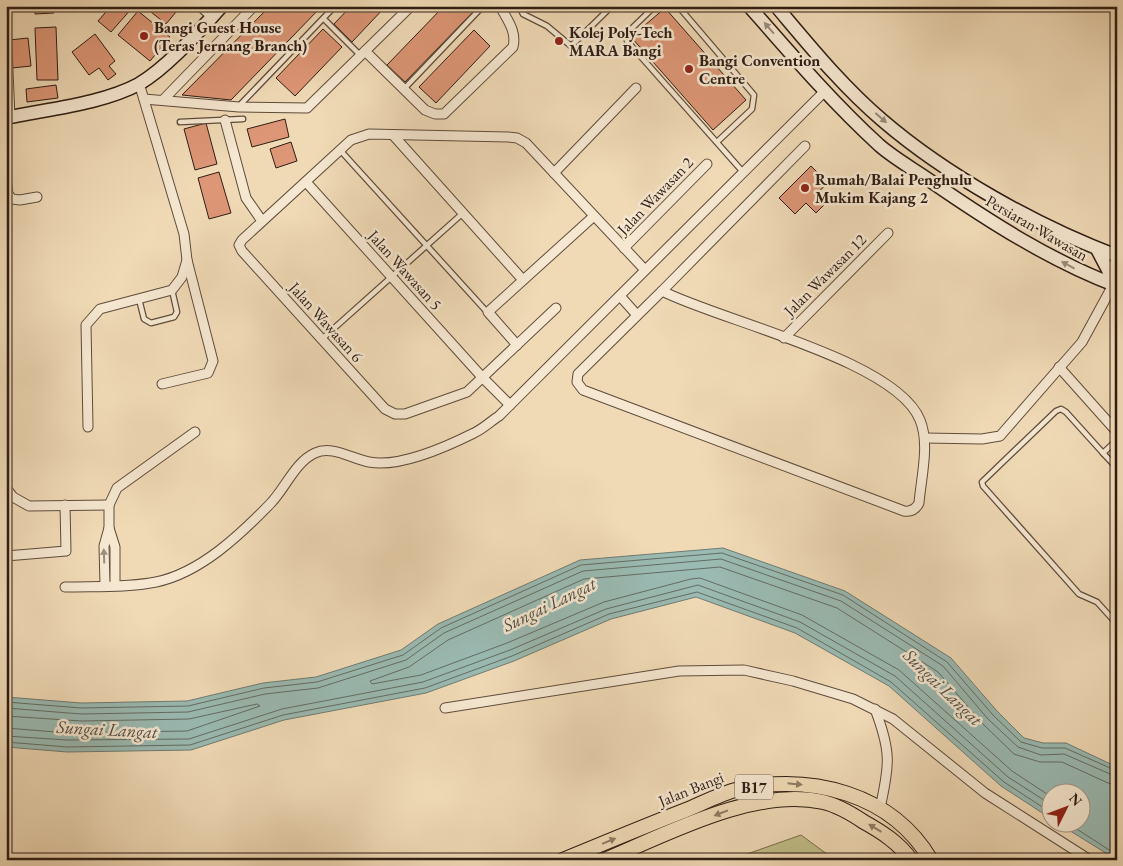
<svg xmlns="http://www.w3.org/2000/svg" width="1123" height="866" viewBox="0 0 1123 866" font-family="'EB Garamond',serif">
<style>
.green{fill:#c0be89;stroke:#776e4e}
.water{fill:#9abab2;stroke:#6f7b73}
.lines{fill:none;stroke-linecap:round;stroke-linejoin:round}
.shore{stroke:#646c63;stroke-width:1}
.building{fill:#dd9676;stroke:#2e1d14}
.lane-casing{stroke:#5e4c3c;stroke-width:7}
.street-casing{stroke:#5e4c3c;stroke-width:11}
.secondary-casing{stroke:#2e1d14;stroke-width:15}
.primary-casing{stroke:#2e1d14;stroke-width:16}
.lane{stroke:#f5e7d0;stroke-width:4.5}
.street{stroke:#f5e7d0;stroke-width:9}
.secondary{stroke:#f5e7d0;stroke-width:12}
.primary{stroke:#f0dab6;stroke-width:14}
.oneway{fill:#9b8c7b}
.oneway2{fill:#8f7c65}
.poi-dot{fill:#8f2418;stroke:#f5e7d0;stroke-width:2}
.labels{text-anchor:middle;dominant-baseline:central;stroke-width:5;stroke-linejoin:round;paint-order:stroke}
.shield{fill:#f5e7d0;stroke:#6a5a4c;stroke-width:1}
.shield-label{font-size:15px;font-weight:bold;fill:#2e1d14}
.poi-label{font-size:16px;font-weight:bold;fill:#2e1d14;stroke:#f5e7d0;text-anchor:start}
.street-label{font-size:16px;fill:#2e1d14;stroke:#f5e7d0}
.water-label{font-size:18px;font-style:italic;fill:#4e4c43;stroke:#f5e7d0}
</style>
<rect width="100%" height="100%" fill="#f0dab6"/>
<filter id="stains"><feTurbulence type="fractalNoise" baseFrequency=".004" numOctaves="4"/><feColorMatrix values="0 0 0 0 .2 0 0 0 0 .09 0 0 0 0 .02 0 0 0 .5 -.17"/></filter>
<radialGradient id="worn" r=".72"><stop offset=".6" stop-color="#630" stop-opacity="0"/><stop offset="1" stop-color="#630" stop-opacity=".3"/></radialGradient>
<!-- green -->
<polygon class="green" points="801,835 835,860 730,860"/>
<!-- water -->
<polygon class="water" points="723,548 845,591 951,658 997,711 1024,738 1043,743 1066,743 1117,767 1117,860 1059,824 1080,824 1080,794 1050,794 1050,818 1001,786 889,686 795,633 696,597 611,619 514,661 426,693 284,720 191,750 67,752 6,747 6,697 81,703 187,701 263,683 316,677 401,650 438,624 580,560"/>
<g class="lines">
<!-- shore -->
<g class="shore">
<polyline points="6,702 81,708 188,706 264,688 317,682 403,655 441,628 581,565 722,553 843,595 947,662 993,715 1021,742 1042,748 1065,748 1117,771"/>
<polyline points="6,708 81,714 188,712 265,694 318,688 406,660 444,633 583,571 721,559 841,601 943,666 988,719 1018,747 1041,755 1064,754 1117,777"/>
<polyline points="6,716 81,721 189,719 257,704 260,706 187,731 68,733 6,728"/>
<polyline points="6,736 67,740 189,739 282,709 423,682 510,650 606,609 698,585 800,622 895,676 1008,777 1050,804"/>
<polyline points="6,742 67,747 190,745 283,715 425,688 512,656 609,614 697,592 797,628 891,682 1004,782 1050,812"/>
<polyline points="1050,796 1012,771 899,670 802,615 700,578 691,579 604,602 507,643 421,675 372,684 370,681 409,667 448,640 584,579 720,567 837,608 938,672 983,724 1014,754 1040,762 1062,762 1108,783 1117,785"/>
<polyline points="1069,824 1117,855"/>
</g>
</g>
<!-- building -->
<g class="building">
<polygon points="35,6 53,6 54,13 35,14"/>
<polygon points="111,6 132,8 111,32 98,21"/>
<polygon points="148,6 181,6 166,24 146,8"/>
<polygon points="270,6 321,7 231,100 182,95"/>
<polygon points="351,6 386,6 352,42 334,24"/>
<polygon points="444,6 467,6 473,12 405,82 387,65"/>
<polygon points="665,8 746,100 713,130 631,37"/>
<polygon points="138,11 170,37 150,61 118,35"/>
<polygon points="56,27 58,80 37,80 35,28"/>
<polygon points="323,29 342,47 295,96 276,78"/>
<polygon points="474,30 490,46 436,103 419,87"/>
<polygon points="95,34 115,61 109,66 116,74 108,80 99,68 89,75 72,52"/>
<polygon points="28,38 31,66 12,68 9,40"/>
<polygon points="56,85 58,98 27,102 26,89"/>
<polygon points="285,119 289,137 252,147 247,129"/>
<polygon points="206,123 217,164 195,170 184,129"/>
<polygon points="291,142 297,161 276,168 270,149"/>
<polygon points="811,166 828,183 816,194 825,204 816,213 806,203 795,214 779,198"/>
<polygon points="219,172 231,213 209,219 198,178"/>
</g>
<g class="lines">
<defs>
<g id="lane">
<polyline points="197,6 210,18"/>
<polyline points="519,6 523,14 547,26 571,46 612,6"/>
<polyline points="655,6 628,32 627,41 743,172"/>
<polyline points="678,6 754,95 752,109 717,142"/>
<polyline points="324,19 361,56"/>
<polyline points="403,90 483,6"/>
<polyline points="239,106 335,6"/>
<polyline points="180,122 243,119"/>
<polyline points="340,150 487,312"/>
<polyline points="139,299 144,319 151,323 174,317 177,312 172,290"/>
<polyline points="322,339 463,213"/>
<polyline points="1117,440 1103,453 1066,412 1061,409 1056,411 982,482 983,486 1079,594 1097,602 1117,624"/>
<polyline points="1103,453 1117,468"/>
</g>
<g id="street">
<polyline points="6,25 10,117"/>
<path d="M365,51L425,110L435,114H444L513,47C517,31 507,20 500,6"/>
<polyline points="144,99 239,107 307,108 411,6"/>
<polyline points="163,100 254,6"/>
<polyline points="225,120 246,198 262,221"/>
<polyline points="393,135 523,280"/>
<polyline points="554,173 636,88"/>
<polyline points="6,179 8,194 12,199 20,200 37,197"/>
<polyline points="306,182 482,377 510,405"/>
<polyline points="624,248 707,164"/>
<path d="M662,291C721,321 896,360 920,420C930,444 921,478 919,503C916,509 911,512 904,511L583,390L577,382L578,374Z"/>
<polyline points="662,291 805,146"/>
<polyline points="620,296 637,315"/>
<polyline points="556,308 467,392 405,414 395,414 385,409 242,251 239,245 242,240 351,140 369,134 508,137 517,138 526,143 645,270"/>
<polyline points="784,338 888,233"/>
<polyline points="517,345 488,312 594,216"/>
<polyline points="1059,367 1117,432"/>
<polyline points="162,384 208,373 213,361 187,260"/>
<polyline points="88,427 86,325 100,309 172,290 182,277 187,260 184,234 139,83"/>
<polyline points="925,438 982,439 1000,436 1082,342 1113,285"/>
<polyline points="6,488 13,497 29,506 109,505"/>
<polyline points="109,528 115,547 115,585"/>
<polyline points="6,556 66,551 65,505"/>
<polyline points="105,585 104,546 109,528 109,505 117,488 195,432"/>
<path d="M65,587C94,586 127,588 156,582C200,573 240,535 270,504C285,489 295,462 315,453C332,445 352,459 369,462C399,468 448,446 474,433C483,429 491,421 499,416L824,92"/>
<polyline points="445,708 679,671 744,670 793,681 853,699 893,719 985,793 1090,860"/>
<path d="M875,709C891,751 890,764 880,808"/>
</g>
<g id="secondary">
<path d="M749,6C791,54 832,102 879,145C895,159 915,170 932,182C990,222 1051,261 1117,286"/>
<path d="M776,6C809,45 842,86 882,120C946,175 1037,226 1117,256"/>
<path d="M6,118C47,109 102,104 139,84C168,67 199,31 222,6"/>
<polyline points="1097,249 1108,270 1113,285"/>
</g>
<g id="primary">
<path d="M563,860C604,843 645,826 686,810C703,803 722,793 739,789C812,774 891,793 931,860"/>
<path d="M605,860C669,833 754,787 823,802C837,805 852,814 864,822C882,832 899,843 911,860"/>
</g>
</defs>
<!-- lane casing -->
<use href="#lane" class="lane-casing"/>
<!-- street casing -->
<use href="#street" class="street-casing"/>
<!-- secondary casing -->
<use href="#secondary" class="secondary-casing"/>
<!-- primary casing -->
<use href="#primary" class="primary-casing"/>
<!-- lane -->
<use href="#lane" class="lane"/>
<!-- street -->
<use href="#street" class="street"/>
<!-- secondary -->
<use href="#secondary" class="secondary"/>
<!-- primary -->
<use href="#primary" class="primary"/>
</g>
<!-- one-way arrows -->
<defs><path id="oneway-solid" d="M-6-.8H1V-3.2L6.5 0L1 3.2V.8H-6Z" transform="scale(1.25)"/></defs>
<g class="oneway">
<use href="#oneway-solid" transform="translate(769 28) rotate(-131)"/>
<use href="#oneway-solid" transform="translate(881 118) rotate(41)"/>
<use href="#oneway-solid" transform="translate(1068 265) rotate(-152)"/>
<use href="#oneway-solid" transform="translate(104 556) rotate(-92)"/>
</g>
<g class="oneway2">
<use href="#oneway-solid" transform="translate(795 784) rotate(6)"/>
<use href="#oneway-solid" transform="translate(721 813) rotate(159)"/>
<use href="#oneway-solid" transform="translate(875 828) rotate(-149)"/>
<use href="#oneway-solid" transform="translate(609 841) rotate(-22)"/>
</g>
<!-- markers -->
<g class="poi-dot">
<circle cx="144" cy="36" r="5"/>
<circle cx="559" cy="41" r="5"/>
<circle cx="689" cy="69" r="5"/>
<circle cx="805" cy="188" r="5"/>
</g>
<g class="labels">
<!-- shield labels -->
<rect class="shield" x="735" y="774.5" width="38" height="25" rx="4"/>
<g class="shield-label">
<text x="754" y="787">B17</text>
</g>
<!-- poi labels -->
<g class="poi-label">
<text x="154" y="27">Bangi Guest House<tspan x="154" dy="18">(Teras Jernang Branch)</tspan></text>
<text x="569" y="32">Kolej Poly-Tech<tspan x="569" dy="18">MARA Bangi</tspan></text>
<text x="699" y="60">Bangi Convention<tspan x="699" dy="18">Centre</tspan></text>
<text x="815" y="179">Rumah/Balai Penghulu<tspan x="815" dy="18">Mukim Kajang 2</tspan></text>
</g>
<!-- street labels -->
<g class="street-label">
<text transform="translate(655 196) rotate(-46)">Jalan Wawasan 2</text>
<text transform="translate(1037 228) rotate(30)">Persiaran Wawasan</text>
<text transform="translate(405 270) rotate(48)">Jalan Wawasan 5</text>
<text transform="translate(825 275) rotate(-45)">Jalan Wawasan 12</text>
<text transform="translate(326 322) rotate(48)">Jalan Wawasan 6</text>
<text transform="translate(691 789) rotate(-22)">Jalan Bangi</text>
</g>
<!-- water labels -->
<g class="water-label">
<text transform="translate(549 604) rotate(-26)">Sungai Langat</text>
<text transform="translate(943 687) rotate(44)">Sungai Langat</text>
<text transform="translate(107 729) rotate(3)">Sungai Langat</text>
</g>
</g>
<!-- margin -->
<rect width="1123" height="866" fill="none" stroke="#f0dab6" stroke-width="25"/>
<rect x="8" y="8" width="1108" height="851" fill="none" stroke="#2e1d14" stroke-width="2.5"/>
<rect x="12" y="12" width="1098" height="841" fill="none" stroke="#2e1d14"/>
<!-- north arrow -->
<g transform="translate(1066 808) rotate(48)"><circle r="24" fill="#f5e7d0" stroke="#a59685"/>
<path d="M0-4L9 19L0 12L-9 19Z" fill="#8f2418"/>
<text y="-8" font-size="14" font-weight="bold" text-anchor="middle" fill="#2e1d14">N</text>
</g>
<rect width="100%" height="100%" filter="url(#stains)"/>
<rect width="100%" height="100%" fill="url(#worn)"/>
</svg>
